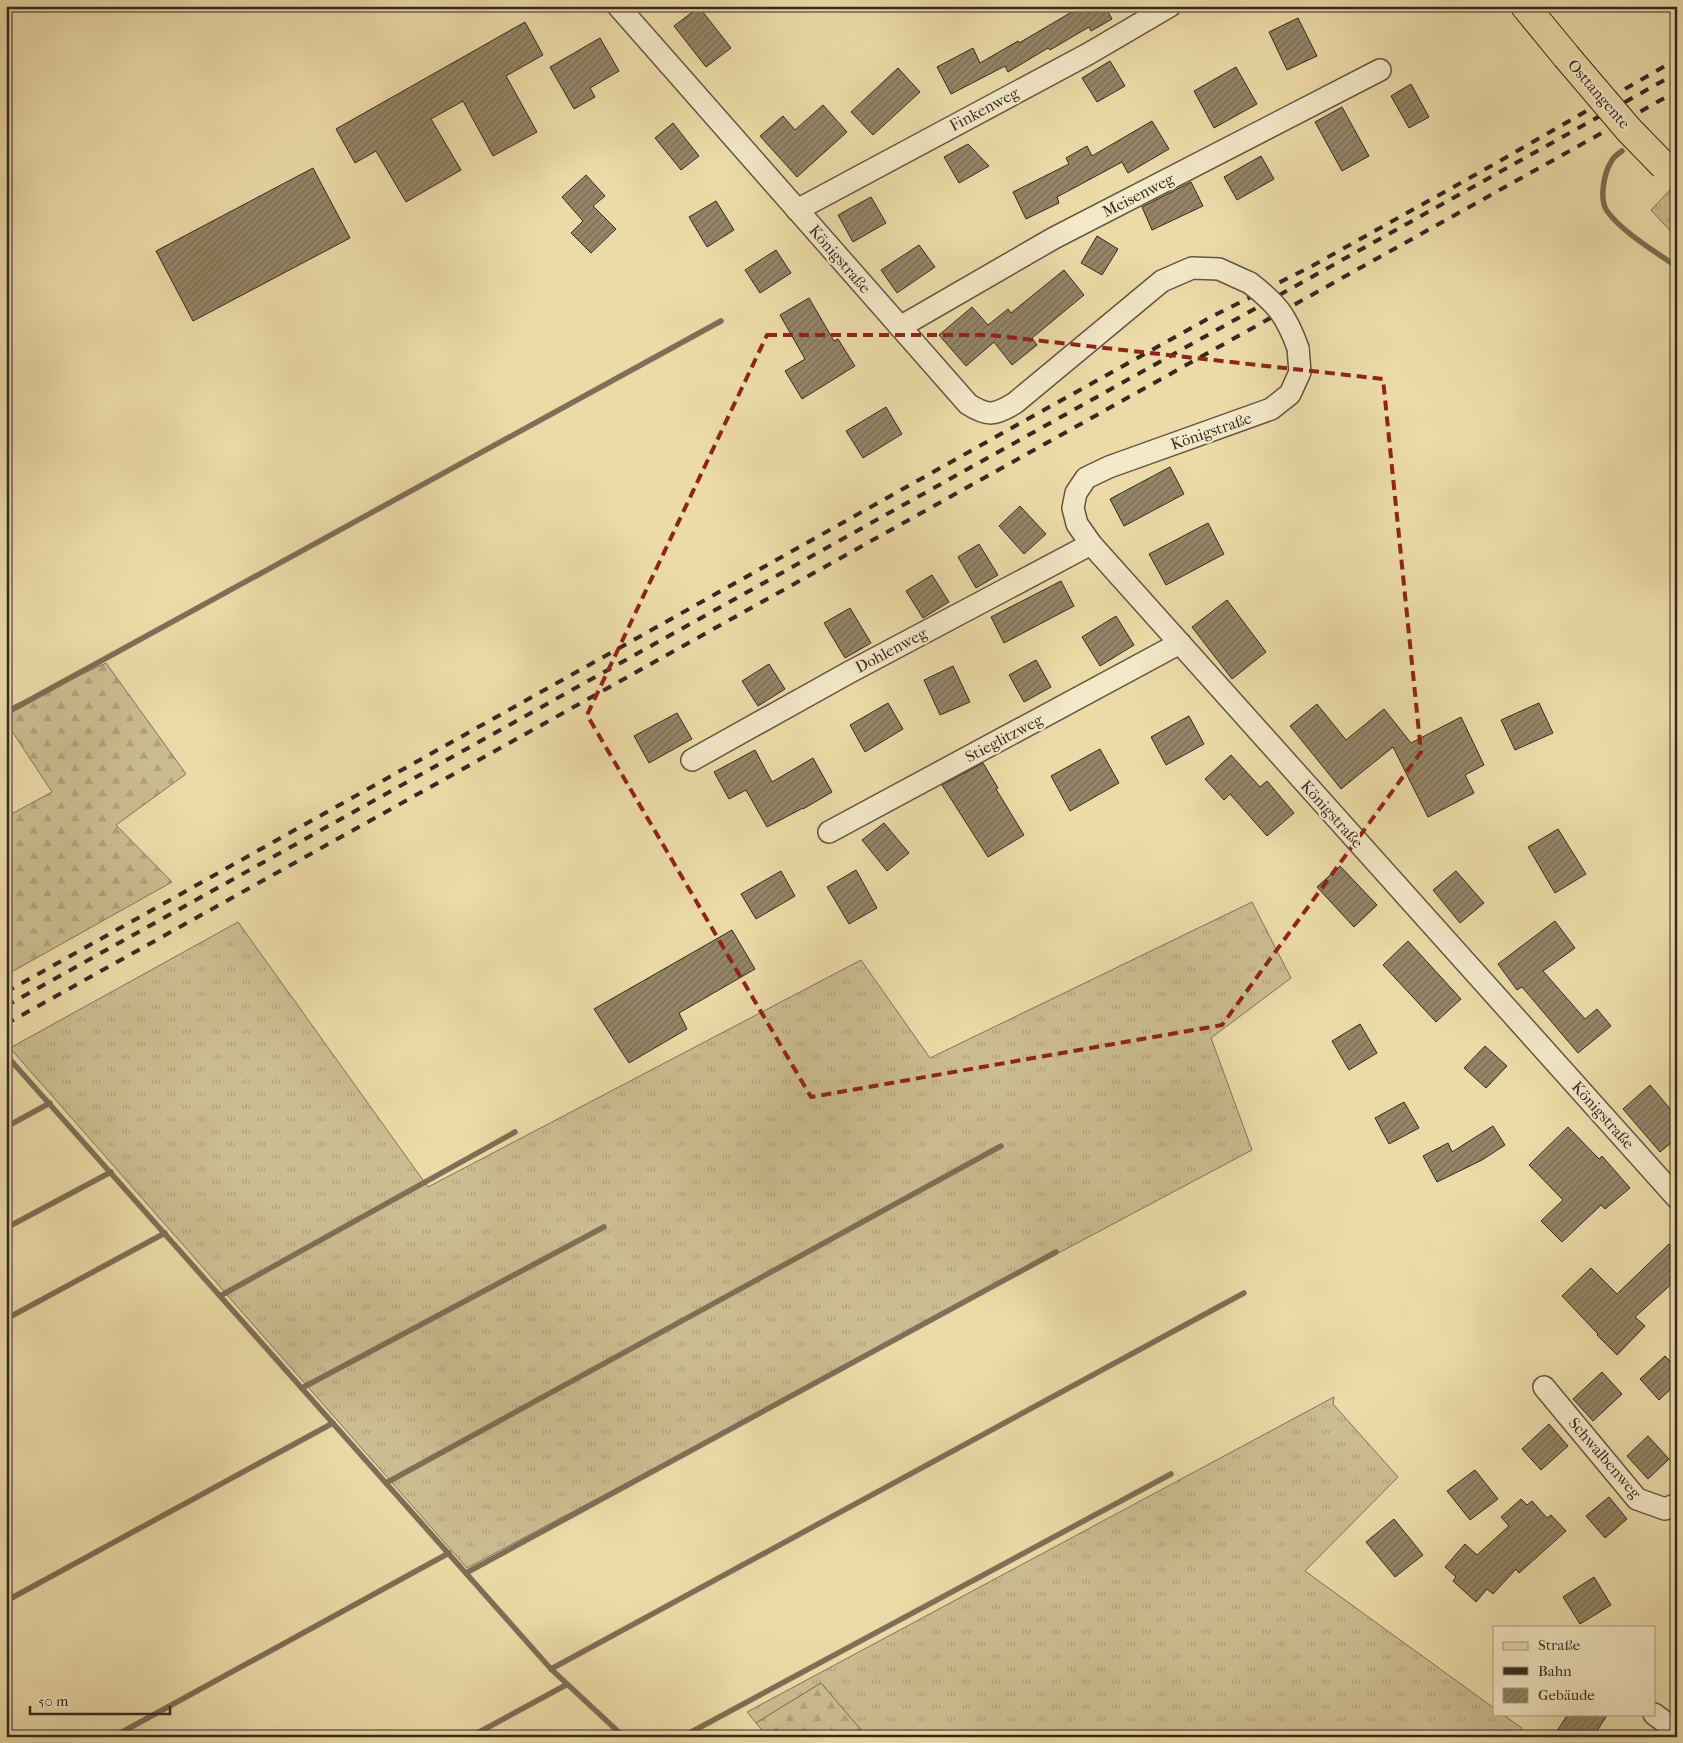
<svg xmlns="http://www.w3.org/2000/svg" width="1683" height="1743" viewBox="0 0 1683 1743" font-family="'IM FELL French Canon',serif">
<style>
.grass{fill:url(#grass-tufts);stroke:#817359}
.forest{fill:url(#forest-firs);stroke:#817359}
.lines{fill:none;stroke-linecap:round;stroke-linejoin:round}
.stream{stroke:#7e6f56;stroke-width:5.5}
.building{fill:url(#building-hatch);stroke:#352920}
.minor-casing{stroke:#635642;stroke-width:24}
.major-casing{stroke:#352920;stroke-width:30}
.minor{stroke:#f3e8c7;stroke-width:21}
.major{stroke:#ecdba9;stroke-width:28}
.rail{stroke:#352920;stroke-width:4;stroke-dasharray:9 9;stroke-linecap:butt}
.minor-bridge-casing{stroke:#635642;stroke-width:24;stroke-linecap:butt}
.major-bridge-casing{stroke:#352920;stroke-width:30;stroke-linecap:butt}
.minor-bridge{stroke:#f3e8c7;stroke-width:21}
.major-bridge{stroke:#ecdba9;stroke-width:28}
.marked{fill:none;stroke:#8f2418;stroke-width:4;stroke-dasharray:10 6;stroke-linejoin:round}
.labels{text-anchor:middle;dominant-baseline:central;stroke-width:4.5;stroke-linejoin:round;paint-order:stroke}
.street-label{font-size:16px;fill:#352920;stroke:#f3e8c7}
</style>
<defs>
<pattern id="grass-tufts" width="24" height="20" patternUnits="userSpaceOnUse" patternTransform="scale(1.25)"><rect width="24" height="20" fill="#cdbd92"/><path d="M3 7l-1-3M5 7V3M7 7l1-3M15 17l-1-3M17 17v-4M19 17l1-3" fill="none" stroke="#b1a27e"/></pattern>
<pattern id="forest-firs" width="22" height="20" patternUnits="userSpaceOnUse" patternTransform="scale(1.25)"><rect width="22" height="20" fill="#cdbd92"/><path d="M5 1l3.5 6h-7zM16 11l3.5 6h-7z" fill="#b1a27e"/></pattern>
<pattern id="building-hatch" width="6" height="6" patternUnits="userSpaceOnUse" patternTransform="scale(1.25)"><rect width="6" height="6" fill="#948667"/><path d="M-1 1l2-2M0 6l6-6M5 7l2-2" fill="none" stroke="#7a6e54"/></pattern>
</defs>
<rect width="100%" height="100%" fill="#ecdba9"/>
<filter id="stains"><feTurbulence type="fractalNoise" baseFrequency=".004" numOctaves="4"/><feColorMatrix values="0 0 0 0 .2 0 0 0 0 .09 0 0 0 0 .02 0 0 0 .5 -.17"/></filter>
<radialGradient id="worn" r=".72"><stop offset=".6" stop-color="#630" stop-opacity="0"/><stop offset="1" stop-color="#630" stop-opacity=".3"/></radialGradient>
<!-- grass -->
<g class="grass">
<polygon points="1673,187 1677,190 1677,238 1651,210"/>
<polygon points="1252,902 1291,978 1211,1038 1252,1150 467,1568 10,1048 238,922 428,1187 861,960 930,1058"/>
<polygon points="1334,1397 1333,1404 1398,1477 1305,1571 1494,1708 1494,1714 1502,1714 1522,1728 1518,1737 867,1737 821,1683 756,1723 747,1712"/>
</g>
<!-- forest -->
<g class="forest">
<polygon points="106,663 186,774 116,825 172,882 6,975 6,817 52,792 6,722 6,709"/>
<polygon points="821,1683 867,1737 768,1737 756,1723"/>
</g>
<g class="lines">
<!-- stream -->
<g class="stream">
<path d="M1622,151C1618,154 1613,157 1611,162C1604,173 1599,200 1607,211C1623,233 1655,251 1677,267"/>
<polyline points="6,713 721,321"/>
<polyline points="6,1055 551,1669 624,1737"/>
<polyline points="6,1127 50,1103"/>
<polyline points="6,1228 111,1172"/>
<polyline points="220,1296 515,1132"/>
<polyline points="6,1319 165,1233"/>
<polyline points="302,1388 604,1227"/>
<polyline points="386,1483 1001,1146"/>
<polyline points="466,1573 1056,1252"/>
<polyline points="6,1601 333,1423"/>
<polyline points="551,1669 1244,1293"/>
<polyline points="113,1737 449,1553"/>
<polyline points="470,1737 566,1685"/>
<polyline points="682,1737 1171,1474"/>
</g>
</g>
<!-- building -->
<g class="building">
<polygon points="1082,6 1105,6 1112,19 1091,31 1089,27 1050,50 1048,48 1008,72 1005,66 951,94 937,67 973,48 980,63 1018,41 1019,43"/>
<polygon points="699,7 731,48 706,67 674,26"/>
<polygon points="1298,18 1317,56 1287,70 1269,32"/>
<polygon points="525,22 543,55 506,76 537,132 493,156 463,101 431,119 461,170 406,202 376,151 355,163 336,129"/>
<polygon points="600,38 619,71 590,88 595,97 574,109 550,67"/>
<polygon points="1110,61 1125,86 1097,102 1082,78"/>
<polygon points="1236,67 1257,104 1214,128 1194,91"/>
<polygon points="898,68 920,92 873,135 851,112"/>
<polygon points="1411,84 1429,117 1409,128 1391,96"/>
<polygon points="823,105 847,132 797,177 760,136 783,116 795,130"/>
<polygon points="1342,107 1369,156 1342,171 1315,122"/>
<polygon points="1152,121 1169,149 1128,173 1122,162 1057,197 1059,203 1026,219 1013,192 1069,164 1066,158 1087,146 1092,156"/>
<polygon points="673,123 699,156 681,170 655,138"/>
<polygon points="968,144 989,166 959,183 944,157"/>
<polygon points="1261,156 1274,179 1237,200 1224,177"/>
<polygon points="313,168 350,238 193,321 156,251"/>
<polygon points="586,175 605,196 593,206 616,229 591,253 571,233 583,221 562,197"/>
<polygon points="1191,182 1203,206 1152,230 1142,207"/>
<polygon points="871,197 886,223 853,242 838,215"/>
<polygon points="716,201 734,230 707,247 689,217"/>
<polygon points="1097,236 1118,249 1102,275 1081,263"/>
<polygon points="919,245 935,267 897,293 881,270"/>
<polygon points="776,250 791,273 760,293 745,270"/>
<polygon points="1064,270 1084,295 1032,338 1037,345 1012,365 994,342 966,366 939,335 972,307 988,325 1008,309 1011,313"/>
<polygon points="809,298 834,341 838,339 855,366 802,399 785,371 805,359 780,315"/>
<polygon points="886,407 902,434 863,458 846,431"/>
<polygon points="1170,467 1184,494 1124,526 1110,499"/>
<polygon points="1020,506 1046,534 1024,554 999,526"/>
<polygon points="1208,523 1224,554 1166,585 1149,554"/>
<polygon points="979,544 998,575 976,588 958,557"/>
<polygon points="932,575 949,602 923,618 906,591"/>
<polygon points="1061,581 1074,606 1004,643 991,617"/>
<polygon points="1227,600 1266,652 1232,679 1192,627"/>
<polygon points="850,608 871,643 845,658 824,623"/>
<polygon points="1116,616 1134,645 1100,666 1082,637"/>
<polygon points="1036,660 1051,687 1024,702 1009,675"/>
<polygon points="769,664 785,689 758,706 742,681"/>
<polygon points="953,666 970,702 940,715 924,680"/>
<polygon points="888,703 903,729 865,752 850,725"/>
<polygon points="1539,703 1553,733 1515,750 1501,720"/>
<polygon points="1317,704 1346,740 1384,709 1411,743 1461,717 1484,765 1465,775 1474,793 1428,817 1393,747 1341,789 1290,726"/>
<polygon points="677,713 692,739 649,763 634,736"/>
<polygon points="1189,716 1204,744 1166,765 1151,737"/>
<polygon points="1100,749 1119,783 1070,811 1051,776"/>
<polygon points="755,750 772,782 813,758 832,792 803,809 803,808 767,827 746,790 729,799 714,772"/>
<polygon points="1231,755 1260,787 1267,781 1294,813 1267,836 1230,794 1224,800 1205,779"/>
<polygon points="983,763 998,788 996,789 1024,835 988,857 942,785"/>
<polygon points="884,823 909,853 887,871 862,840"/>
<polygon points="1558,829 1586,874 1555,893 1528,847"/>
<polygon points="1340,866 1377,905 1354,927 1317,887"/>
<polygon points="856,870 877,908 849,924 827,887"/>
<polygon points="781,871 795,896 756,919 741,894"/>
<polygon points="1456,871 1484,903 1460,923 1433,890"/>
<polygon points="1555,921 1575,948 1543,971 1585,1019 1597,1009 1611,1026 1578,1053 1522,987 1517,990 1498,964"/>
<polygon points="732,930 755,969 679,1013 687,1029 629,1063 594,1009"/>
<polygon points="1408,941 1461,999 1436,1022 1383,965"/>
<polygon points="1360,1024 1377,1053 1349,1070 1332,1041"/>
<polygon points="1485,1046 1507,1066 1486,1088 1464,1068"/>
<polygon points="1650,1085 1677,1117 1677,1138 1660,1152 1623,1109"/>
<polygon points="1404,1102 1419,1128 1389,1144 1375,1118"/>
<polygon points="1493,1126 1505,1145 1482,1160 1437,1182 1423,1156 1448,1143 1452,1152"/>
<polygon points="1568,1127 1599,1159 1602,1156 1630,1188 1605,1209 1601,1205 1562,1242 1541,1221 1563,1200 1529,1165"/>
<polygon points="1669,1244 1677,1252 1677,1279 1635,1317 1645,1326 1617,1355 1597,1335 1598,1334 1562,1296 1591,1268 1617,1294"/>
<polygon points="1665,1356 1677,1368 1677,1383 1659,1400 1640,1379"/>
<polygon points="1602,1372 1622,1394 1593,1421 1573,1399"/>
<polygon points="1549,1424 1568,1446 1541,1470 1522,1449"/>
<polygon points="1648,1436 1669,1459 1648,1479 1627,1456"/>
<polygon points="1475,1470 1498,1499 1470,1520 1447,1491"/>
<polygon points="1609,1497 1627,1519 1605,1538 1586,1516"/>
<polygon points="1521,1499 1527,1505 1532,1501 1547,1518 1551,1515 1566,1531 1519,1573 1516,1569 1493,1594 1487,1589 1476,1602 1453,1581 1456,1577 1445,1567 1465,1544 1477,1555 1509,1526 1501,1517"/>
<polygon points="1394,1519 1423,1555 1395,1577 1366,1542"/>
<polygon points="1594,1577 1611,1605 1580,1624 1563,1597"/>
<polygon points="1568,1714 1608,1714 1593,1737 1553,1737"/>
</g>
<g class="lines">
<defs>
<g id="minor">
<path d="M618,6L968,404C988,417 995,415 1015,403L1162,281L1192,268L1219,269L1250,283"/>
<polyline points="797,210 1088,54 1170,6"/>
<polyline points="900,327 1054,238 1380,70"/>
<polyline points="1298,348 1300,372 1290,394 1271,409 1109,467 1086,478 1076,493 1073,508 1077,524 1091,544 1677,1198"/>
<polyline points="692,760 848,673 1091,544"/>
<polyline points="829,832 1180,643"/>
<polyline points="1544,1387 1637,1499 1665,1509 1677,1504"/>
<polyline points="1654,1714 1677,1731"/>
</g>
<polyline id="major" points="1525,6 1566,56"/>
</defs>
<!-- minor casing -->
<use href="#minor" class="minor-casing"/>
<!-- major casing -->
<use href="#major" class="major-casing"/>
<!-- minor -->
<use href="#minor" class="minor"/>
<!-- major -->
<use href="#major" class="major"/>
<!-- rail -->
<g class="rail">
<polyline points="6,992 1008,430 1213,316 1312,266 1491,166 1677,59"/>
<polyline points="6,1006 1677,73"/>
<polyline points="6,1024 1677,91"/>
</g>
<defs>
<path id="minor-bridge" d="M1250,283C1277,304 1286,315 1298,348"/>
<polyline id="major-bridge" points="1566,56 1629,130 1664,166"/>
</defs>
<!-- minor-bridge casing -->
<use href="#minor-bridge" class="minor-bridge-casing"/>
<!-- major-bridge casing -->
<use href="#major-bridge" class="major-bridge-casing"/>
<!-- minor-bridge -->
<use href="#minor-bridge" class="minor-bridge"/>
<!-- major-bridge -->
<use href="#major-bridge" class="major-bridge"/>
</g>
<!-- marked area -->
<path class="marked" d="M767,335H989L1383,379L1421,752L1222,1025L811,1097L587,715Z"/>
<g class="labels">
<!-- street labels -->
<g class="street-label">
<text transform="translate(1599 94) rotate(49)">Osttangente</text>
<text transform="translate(984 109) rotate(-28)">Finkenweg</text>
<text transform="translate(1138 195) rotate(-27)">Meisenweg</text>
<text transform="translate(840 259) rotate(49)">Königstraße</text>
<text transform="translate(1211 431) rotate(-19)">Königstraße</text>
<text transform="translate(891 650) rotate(-28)">Dohlenweg</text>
<text transform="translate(1004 738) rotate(-28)">Stieglitzweg</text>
<text transform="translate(1332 814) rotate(48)">Königstraße</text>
<text transform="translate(1603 1115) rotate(48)">Königstraße</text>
<text transform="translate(1605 1458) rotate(49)">Schwalbenweg</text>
</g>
</g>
<!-- margin -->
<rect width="1683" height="1743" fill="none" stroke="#ecdba9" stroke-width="25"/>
<rect x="8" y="8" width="1668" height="1728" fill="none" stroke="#352920" stroke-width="2.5"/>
<rect x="12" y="12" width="1658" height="1718" fill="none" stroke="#352920"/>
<!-- legend -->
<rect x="1493" y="1626" width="162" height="90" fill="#f3e8c7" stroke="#a79c84"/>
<rect x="1503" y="1642" width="25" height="8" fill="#ecdba9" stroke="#a79c84"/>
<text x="1538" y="1650" font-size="15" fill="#352920">Straße</text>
<rect x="1503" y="1667" width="25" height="8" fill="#352920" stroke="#a79c84"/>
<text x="1538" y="1676" font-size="15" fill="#352920">Bahn</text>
<rect x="1503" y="1688" width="25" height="15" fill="url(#building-hatch)" stroke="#a79c84"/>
<text x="1538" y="1700" font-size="15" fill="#352920">Gebäude</text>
<!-- scale -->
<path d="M30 1706v8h140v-8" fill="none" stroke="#352920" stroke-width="2.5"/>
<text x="38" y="1706" font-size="15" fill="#352920" stroke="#f3e8c7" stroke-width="4" paint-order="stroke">50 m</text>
<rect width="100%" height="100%" filter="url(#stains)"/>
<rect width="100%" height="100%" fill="url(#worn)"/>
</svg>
